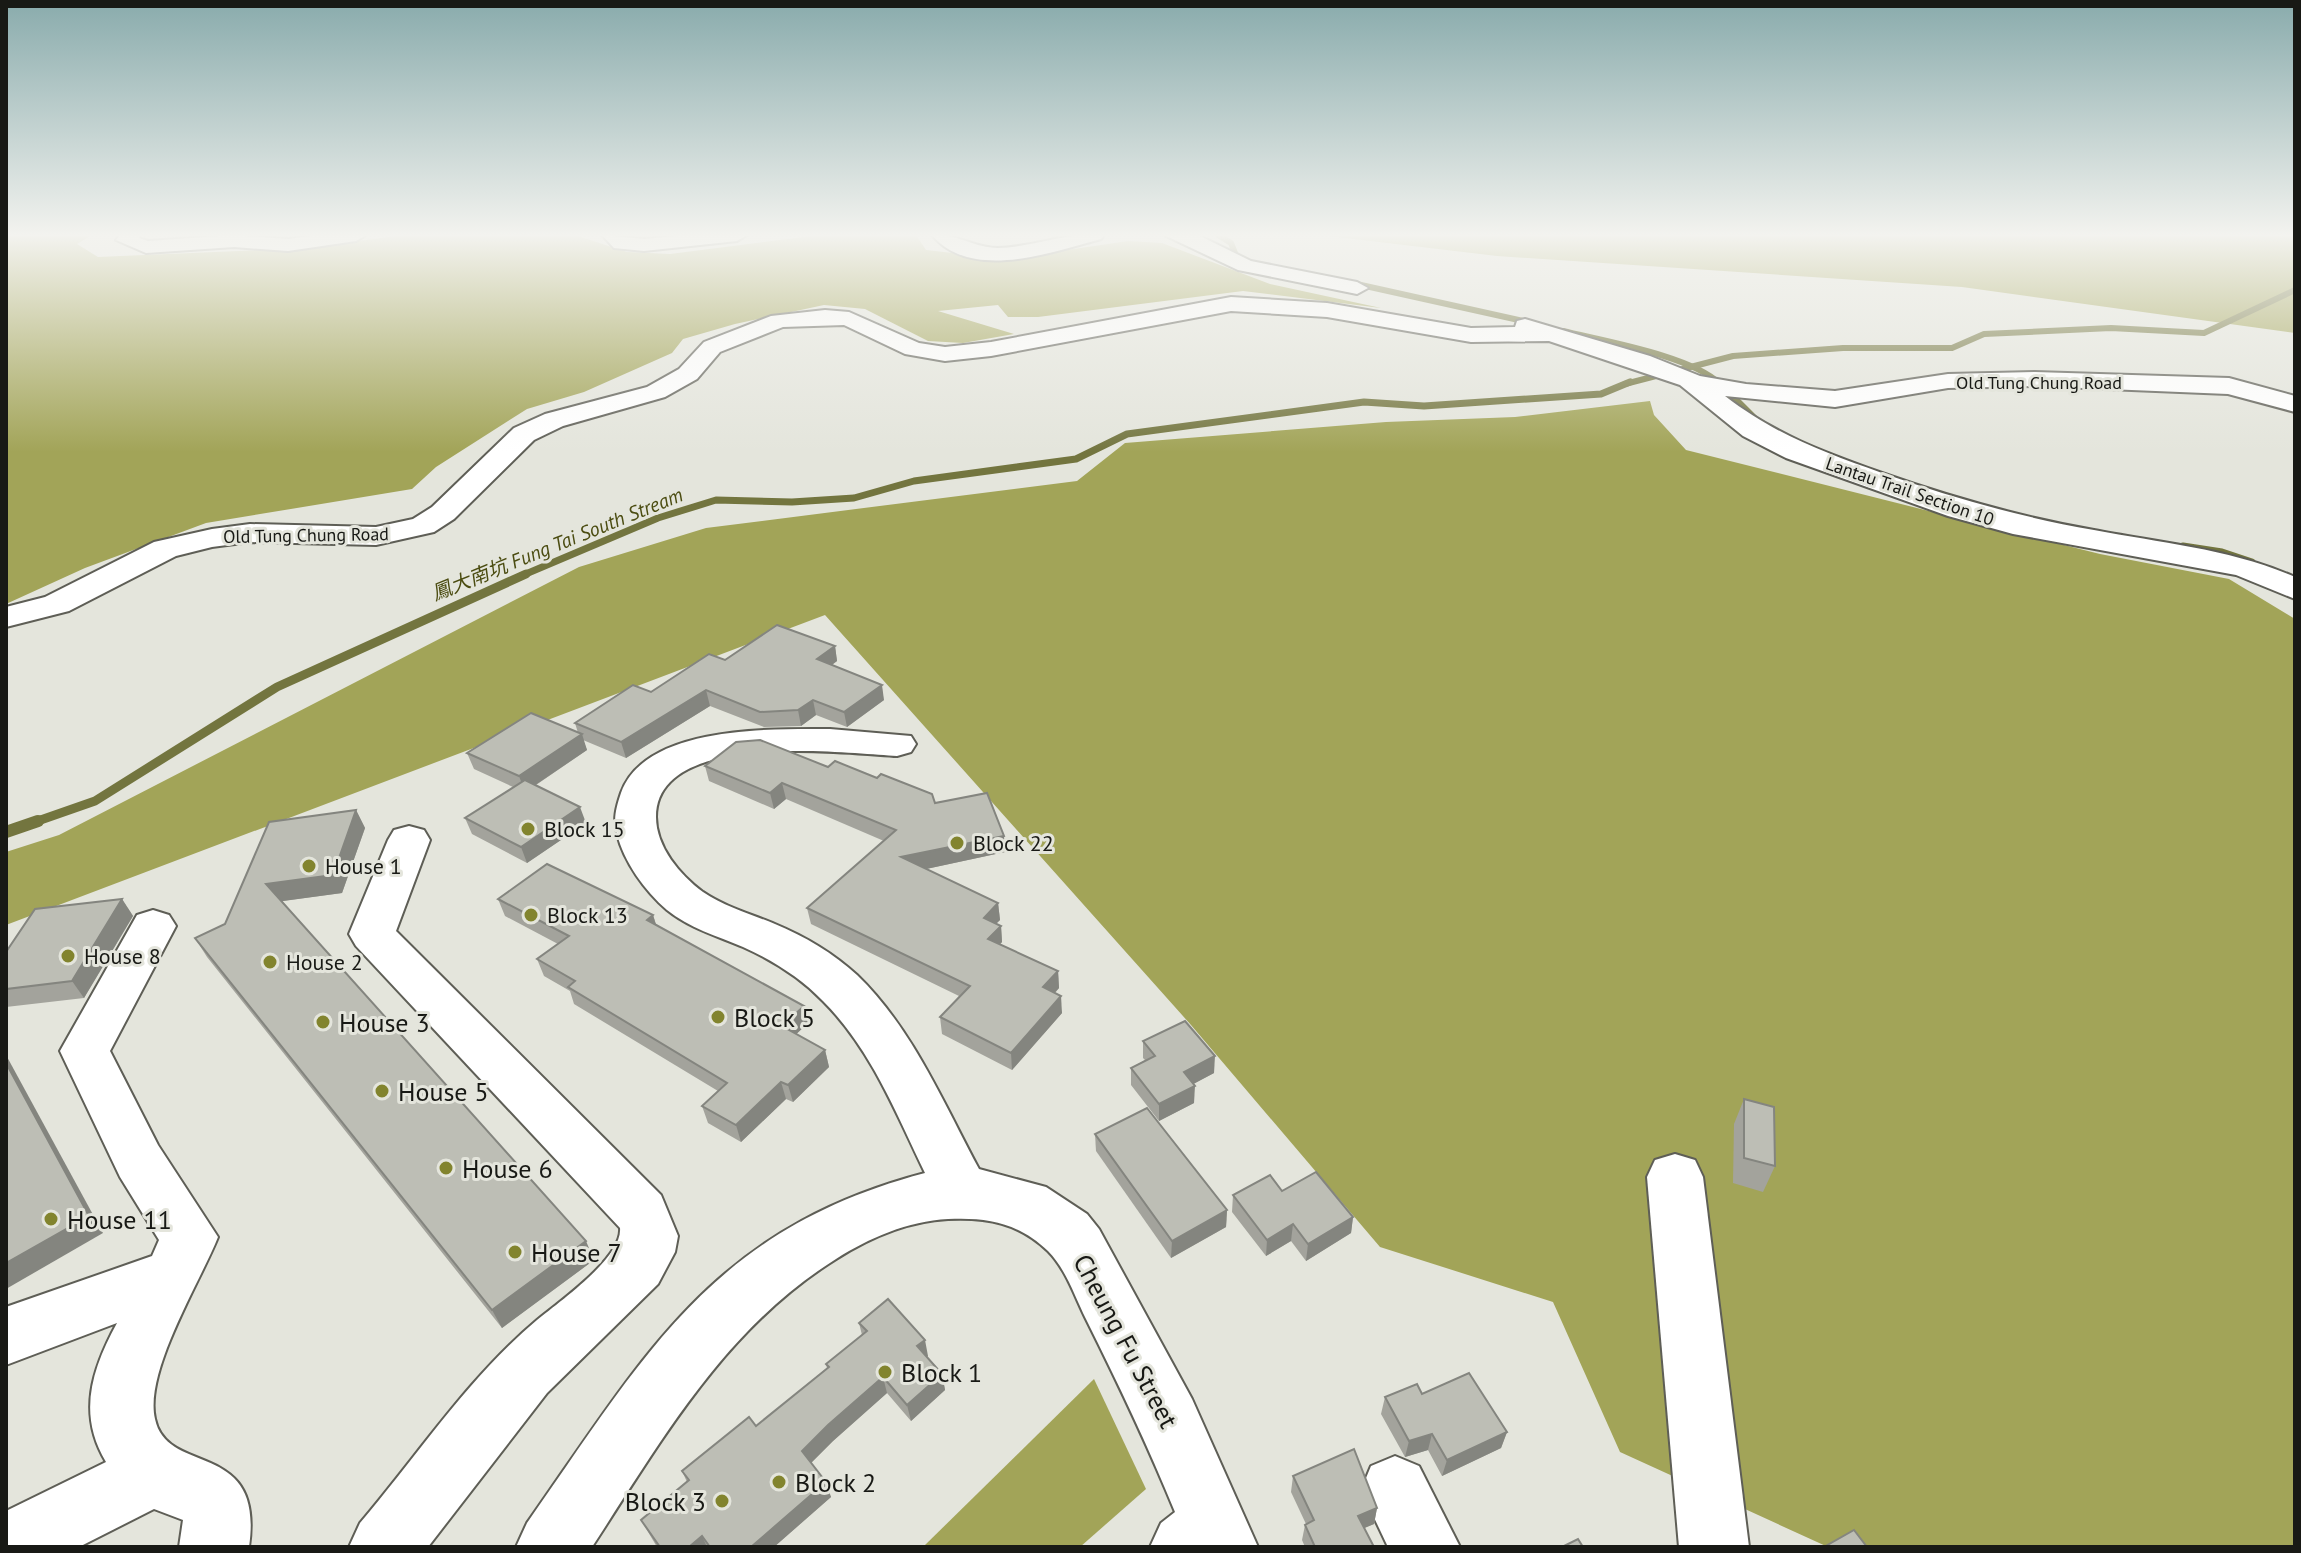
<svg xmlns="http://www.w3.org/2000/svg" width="2301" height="1553" viewBox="0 0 2301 1553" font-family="'PT Sans','Noto Sans TC',sans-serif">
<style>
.forest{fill:#a2a458}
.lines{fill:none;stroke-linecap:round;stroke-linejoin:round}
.stream-far3{stroke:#73753f;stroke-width:6}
.stream-far2{stroke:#73753f;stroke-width:7}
.stream-far1{stroke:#73753f;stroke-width:9}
.stream{stroke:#73753f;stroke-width:12}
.minor-casing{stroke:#5e5e56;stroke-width:4}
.minor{fill:#fff;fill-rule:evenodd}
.wall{fill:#a3a39c}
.shaded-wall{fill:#84857f}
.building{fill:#bdbeb5;stroke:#84857f;stroke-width:2}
.poi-dot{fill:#82842e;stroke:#e4e5dc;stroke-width:3}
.labels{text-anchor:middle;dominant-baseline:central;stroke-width:6;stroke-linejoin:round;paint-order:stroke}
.far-street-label{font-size:18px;fill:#181915;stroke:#e4e5dc}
.far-water-label{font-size:20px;font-style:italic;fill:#4b4c11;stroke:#e4e5dc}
.poi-label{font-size:22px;fill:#181915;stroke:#e4e5dc;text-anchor:start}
.near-poi-label{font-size:26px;fill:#181915;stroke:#e4e5dc;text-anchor:start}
.near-street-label{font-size:26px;fill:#181915;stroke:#e4e5dc}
</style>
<rect width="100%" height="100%" fill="#e4e5dc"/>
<!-- forest -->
<g class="forest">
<polygon points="6,235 92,235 77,244 98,257 307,248 403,235 575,235 627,252 670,254 819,235 916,235 926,250 988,257 1040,254 1128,241 1162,243 1270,284 1381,308 1243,291 1038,317 1008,317 998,305 938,311 1014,334 963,343 928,341 865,309 824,305 735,324 683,339 672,353 584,392 527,409 436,467 412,489 206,523 85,568 6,604"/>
<polygon points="1320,235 2295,235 2295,333 1962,287 1497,256"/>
<polygon points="1650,401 1654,415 1686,450 2100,554 2229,579 2295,619 2295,1547 1828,1547 1620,1452 1553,1302 1380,1247 1191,1025 825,615 6,925 6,852 59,835 579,567 706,528 1077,481 1125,443 1386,422 1515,417"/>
<polygon points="1094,1379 1146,1489 1080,1547 923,1547"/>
</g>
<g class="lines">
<!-- stream-far3 -->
<g class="stream-far3">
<polyline points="1218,235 1231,243 1237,258 1246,262"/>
<polyline points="1047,242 1072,235"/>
<polyline points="1352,283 1532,323"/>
<path d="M1563,331C1603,341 1692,356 1720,384"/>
<polyline points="1625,384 1733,356 1843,348 1952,348 1984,334 2111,328 2204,333 2295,290"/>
</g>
<!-- stream-far2 -->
<g class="stream-far2">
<polyline points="1718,382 1754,418"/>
<polyline points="2183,546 2222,552 2252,562"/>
<polyline points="521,576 658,518 716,500 792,502 854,498 914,481 1076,459 1127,434 1364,402 1424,406 1601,394 1630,382"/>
</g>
<!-- stream-far1 -->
<polyline class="stream-far1" points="32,823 95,801 277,687 526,574"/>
<!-- stream -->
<polyline class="stream" points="6,832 38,821"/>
<defs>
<g id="minor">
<polygon points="120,235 140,235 139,238 148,241 234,235 288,239 319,235 366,235 356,241 288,251 234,247 146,253 116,240"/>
<polygon points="602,235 644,239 687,235 747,235 737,241 644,251 614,248"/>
<path d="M932,235C956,233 974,248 998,248C1034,247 1068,232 1104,235L1101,239C1053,252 971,282 932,235Z"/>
<polygon points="1164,235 1198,235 1251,261 1357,282 1368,288 1357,294 1238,270"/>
<path d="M1231,297L1327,303L1471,328L1515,327L1517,321L1525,319L1650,356L1700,376L1746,384L1835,391L1948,374L2035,372L2229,378L2295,396V412L2228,394L2035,386L1948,388L1835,407L1725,396C1776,435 1823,452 1882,473C1953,498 2020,517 2094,530C2162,543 2231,549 2295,577V599L2236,575L2013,534L1948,516L1786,458L1743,436L1680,385L1549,341L1471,342L1327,317L1231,311L991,356L945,361L905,354L844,325L783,327L720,352L697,379L665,397L563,426L534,440L454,519L434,532L376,545L250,542L212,547L176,556L69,611L6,627V607L45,597L154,542L212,529L250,524L376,527L413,519L432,507L514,428L545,414L647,387L679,369L704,342L771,316L825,310L849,312L919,343L945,347L991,342Z"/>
<path d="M830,729L911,736L916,744L911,752L897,756C842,753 656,730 656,817C656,847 680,875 703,892C725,907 751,914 775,924C804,936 833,953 857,975C912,1028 943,1102 979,1169L1046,1187L1087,1214L1099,1229L1192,1399L1258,1547H1150L1161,1523L1175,1512C1148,1446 1118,1383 1086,1319C1075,1297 1066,1269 1048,1251C1019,1223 987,1217 948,1219C908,1221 869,1238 836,1259C724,1329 662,1440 592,1547H516L527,1523C645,1355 712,1229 925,1173C896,1113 871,1049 823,1001C801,978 772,960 743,947C717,936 689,928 667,910C645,891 624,862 617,834C613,819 616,808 621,793C645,725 772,729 830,729Z"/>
<path d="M409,826L424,830L430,840L396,931L661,1195L678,1236L675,1252L658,1284L547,1393L428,1547H349L360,1523C418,1455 468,1378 537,1320C559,1302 623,1257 620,1228L356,946L349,934L388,840L394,830Z"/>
<path d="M153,910L169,915L176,926L110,1051L158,1145L218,1237C199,1284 144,1372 155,1419C167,1477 265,1438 249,1547H179L183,1520L154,1509L79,1547H6V1511L106,1462C77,1414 92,1369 117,1323L6,1365V1307L152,1256L159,1240L120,1177L60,1051L137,915Z"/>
<polygon points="1675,1154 1695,1160 1703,1177 1749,1547 1679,1547 1647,1177 1655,1160"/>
<polygon points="1395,1456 1419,1466 1460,1547 1388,1547 1361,1490 1371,1466"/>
</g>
</defs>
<!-- minor casing -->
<use href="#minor" class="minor-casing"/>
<!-- minor -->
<use href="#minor" class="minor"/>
</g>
<!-- wall -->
<g class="wall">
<polygon points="835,646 837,661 832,665 884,700 847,727 816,715 801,726 764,727 710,706 626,758 583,740 587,750 536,785 586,823 527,863 472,834 465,818 513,787 474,769 467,753 578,733 575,723 651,692 725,660"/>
<polygon points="705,766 828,767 935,803 1005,852 926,869 998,903 1000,920 996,924 1001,926 1002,942 1000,944 1058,971 1059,988 1055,993 1062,1013 1012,1070 942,1034 940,1017 959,996 811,924 807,908 884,841 786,799 774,809 709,781"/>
<polygon points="356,810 365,828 342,893 282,901 594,1260 502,1328 207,957 195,938 225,924"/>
<polygon points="122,899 133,916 84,998 6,1007 6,952"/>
<polygon points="498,899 653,915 656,924 808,1023 796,1034 825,1050 829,1067 793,1102 786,1099 741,1142 708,1123 702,1106 718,1091 574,1004 570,991 544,976 537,959 558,944 505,916"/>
<polygon points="1143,1041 1214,1073 1193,1084 1194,1103 1159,1121 1131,1085 1131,1068 1145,1060 1143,1058"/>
<polygon points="1744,1099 1775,1166 1763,1192 1733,1183 1734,1124"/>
<polygon points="1095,1134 1227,1210 1226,1227 1171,1258 1096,1151"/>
<polygon points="1282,1191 1353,1217 1351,1233 1306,1261 1291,1241 1266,1256 1232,1212 1233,1195"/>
<polygon points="859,1323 928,1356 927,1357 942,1374 945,1390 911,1421 887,1393 833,1441 811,1463 831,1497 774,1547 657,1547 641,1520 687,1482 682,1471 756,1426 827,1368 826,1364 862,1335"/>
<polygon points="1422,1394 1507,1432 1501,1448 1442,1476 1428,1450 1405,1457 1381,1414 1385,1397"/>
<polygon points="1293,1476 1377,1508 1374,1524 1364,1528 1374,1547 1305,1547 1302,1540 1305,1525 1306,1524 1291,1492"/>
</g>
<!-- shaded-wall -->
<g class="shaded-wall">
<polygon points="835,646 837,661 819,674 817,659"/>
<polygon points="882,685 884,700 847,727 844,712"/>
<polygon points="706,690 710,706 626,758 621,742"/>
<polygon points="813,700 816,715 801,726 798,710"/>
<polygon points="582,734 587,750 525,792 519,776"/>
<polygon points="782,783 786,799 774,809 770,793"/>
<polygon points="580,807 586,823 527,863 521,847"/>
<polygon points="356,810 365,828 342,893 276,902 266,884"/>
<polygon points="1004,836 1005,852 903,874 901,857"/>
<polygon points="122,899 133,916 84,998 72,981"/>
<polygon points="998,903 1000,920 985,934 984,918"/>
<polygon points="653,915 658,932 647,920"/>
<polygon points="1001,926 1002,942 990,955 988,939"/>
<polygon points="1058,971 1059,988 1044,1004 1043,987"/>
<polygon points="1061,996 1062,1013 1012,1070 1011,1053"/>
<polygon points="804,1006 808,1023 787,1043 782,1026"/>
<polygon points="825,1050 829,1067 793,1102 788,1085"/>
<polygon points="6,1055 103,1233 6,1289"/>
<polygon points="1215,1056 1214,1073 1184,1089 1184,1072"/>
<polygon points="781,1082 786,1099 741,1142 736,1125"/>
<polygon points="1195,1086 1194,1103 1159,1121 1159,1104"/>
<polygon points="1227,1210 1226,1227 1171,1258 1172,1241"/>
<polygon points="1353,1217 1351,1233 1306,1261 1308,1244"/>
<polygon points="1293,1224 1291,1241 1266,1256 1267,1240"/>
<polygon points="586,1241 594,1260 502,1328 492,1310"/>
<polygon points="925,1340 928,1356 920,1363 917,1346"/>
<polygon points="942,1374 945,1390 911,1421 907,1405"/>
<polygon points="883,1377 887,1393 833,1441 807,1467 802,1451 828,1425"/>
<polygon points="1507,1432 1501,1448 1442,1476 1447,1460"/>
<polygon points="1432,1434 1428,1450 1405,1457 1409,1441"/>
<polygon points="826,1482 831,1497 774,1547 751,1547"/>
<polygon points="1377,1508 1374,1524 1355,1532 1358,1516"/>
<polygon points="702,1536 707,1547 689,1547"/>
</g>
<!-- building -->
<g class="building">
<polygon points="777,625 835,646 817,659 882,685 844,712 813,700 798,710 760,712 706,690 621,742 575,723 633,685 651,692 709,654 725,660"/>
<polygon points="531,713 582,734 519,776 467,753"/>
<polygon points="760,740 828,767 835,761 877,778 881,774 932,794 935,803 987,793 1004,836 901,857 998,903 984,918 1001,926 988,939 1058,971 1043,987 1061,996 1011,1053 940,1017 970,986 807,908 896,830 782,783 770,793 705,766 736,742"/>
<polygon points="525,780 580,807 521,847 465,818"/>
<polygon points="356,810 333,875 266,884 586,1241 492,1310 195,938 225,924 269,822"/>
<polygon points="547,864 653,915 647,920 804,1006 782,1026 825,1050 788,1085 781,1082 736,1125 702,1106 727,1083 568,987 575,981 537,959 569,936 498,899"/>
<polygon points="122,899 72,981 6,989 6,952 35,909"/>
<polygon points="1185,1021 1215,1056 1184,1072 1195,1086 1159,1104 1131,1068 1155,1056 1143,1041"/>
<polygon points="6,1063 89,1216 6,1263"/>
<polygon points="1744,1099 1774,1107 1775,1166 1744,1158"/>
<polygon points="1147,1108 1227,1210 1172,1241 1095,1134"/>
<polygon points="1316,1172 1353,1217 1308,1244 1293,1224 1267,1240 1233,1195 1270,1175 1282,1191"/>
<polygon points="888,1299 925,1340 917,1346 942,1374 907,1405 883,1377 828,1425 802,1451 826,1482 751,1547 710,1547 702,1536 689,1547 660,1547 641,1520 689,1480 682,1471 749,1417 756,1426 829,1367 826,1364 867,1331 859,1323"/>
<polygon points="1469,1373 1507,1432 1447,1460 1432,1434 1409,1441 1385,1397 1417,1384 1422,1394"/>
<polygon points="1354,1449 1377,1508 1358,1516 1374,1547 1315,1547 1305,1525 1314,1520 1293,1476"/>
<polygon points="1854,1530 1867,1547 1824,1547"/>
<polygon points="1578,1539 1583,1547 1562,1547"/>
</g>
<!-- sky -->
<linearGradient id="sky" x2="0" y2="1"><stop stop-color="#89abac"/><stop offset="0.52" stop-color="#f3f3ef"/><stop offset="1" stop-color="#f3f3ef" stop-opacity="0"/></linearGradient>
<rect width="2301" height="452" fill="url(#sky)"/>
<!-- markers -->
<g class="poi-dot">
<circle cx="528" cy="829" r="8"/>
<circle cx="957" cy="843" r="8"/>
<circle cx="309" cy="866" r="8"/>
<circle cx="531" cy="915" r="8"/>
<circle cx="68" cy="956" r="8"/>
<circle cx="270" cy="962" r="8"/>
<circle cx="718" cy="1017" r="8"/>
<circle cx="323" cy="1022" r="8"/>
<circle cx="382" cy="1091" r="8"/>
<circle cx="446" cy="1168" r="8"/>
<circle cx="51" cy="1219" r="8"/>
<circle cx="515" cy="1252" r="8"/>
<circle cx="885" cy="1372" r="8"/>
<circle cx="779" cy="1482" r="8"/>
<circle cx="722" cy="1501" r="8"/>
</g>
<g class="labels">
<!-- far-street labels -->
<g class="far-street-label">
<text x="2039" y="382">Old Tung Chung Road</text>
<text transform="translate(1910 491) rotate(19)">Lantau Trail Section 10</text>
<text transform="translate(306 535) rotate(-1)">Old Tung Chung Road</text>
</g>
<!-- far-water labels -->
<g class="far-water-label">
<text transform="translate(557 544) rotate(-22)">鳳大南坑 Fung Tai South Stream</text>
</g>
<!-- poi labels -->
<g class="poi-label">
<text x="544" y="829">Block 15</text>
<text x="973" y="843">Block 22</text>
<text x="325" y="866">House 1</text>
<text x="547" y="915">Block 13</text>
<text x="84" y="956">House 8</text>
<text x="286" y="962">House 2</text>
</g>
<!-- near-poi labels -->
<g class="near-poi-label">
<text x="734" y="1017">Block 5</text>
<text x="339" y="1022">House 3</text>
<text x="398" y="1091">House 5</text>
<text x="462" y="1168">House 6</text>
<text x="67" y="1219">House 11</text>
<text x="531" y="1252">House 7</text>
<text x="901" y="1372">Block 1</text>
<text x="795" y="1482">Block 2</text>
<text x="706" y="1501" text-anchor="end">Block 3</text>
</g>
<!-- near-street labels -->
<g class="near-street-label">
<text transform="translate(1126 1341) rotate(62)">Cheung Fu Street</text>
</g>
</g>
<!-- border -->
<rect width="2301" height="1553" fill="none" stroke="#181915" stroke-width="16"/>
</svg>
